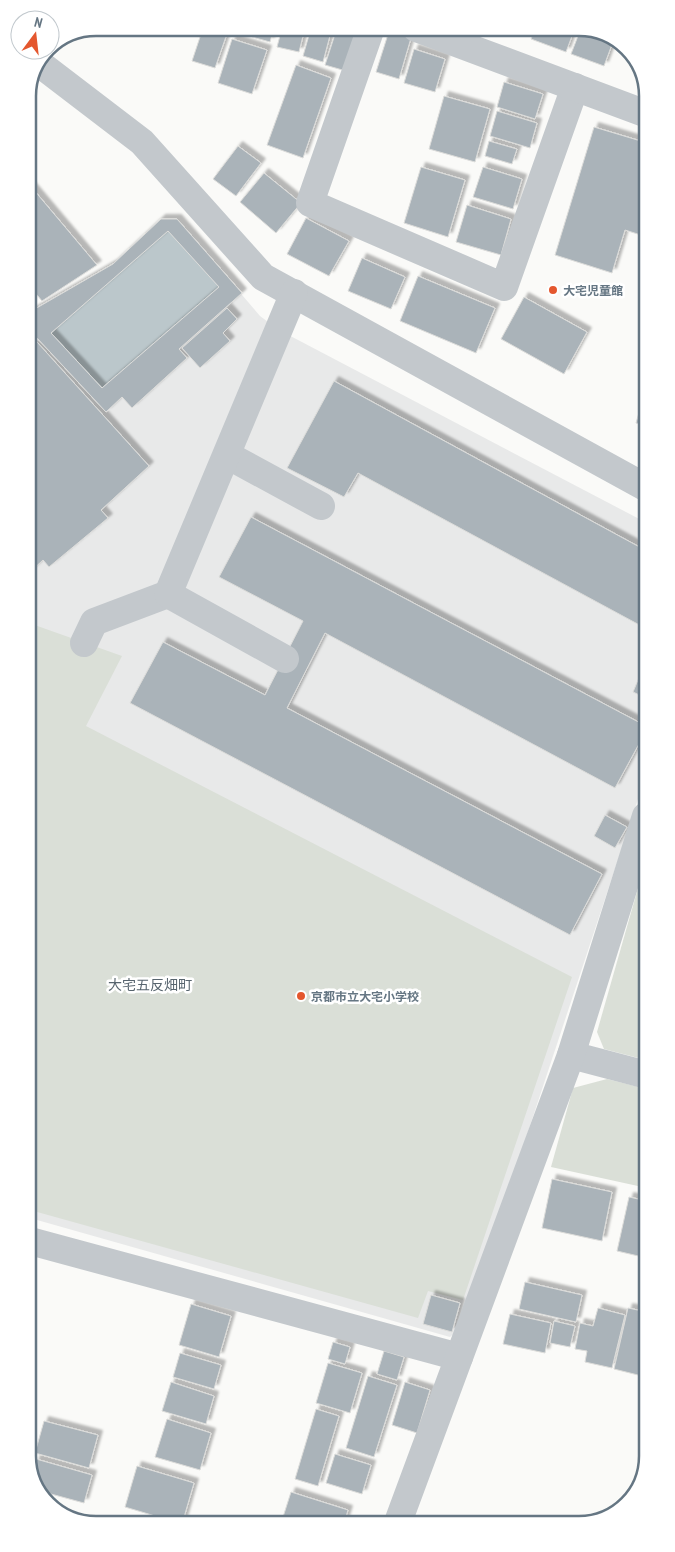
<svg xmlns="http://www.w3.org/2000/svg" width="675" height="1552" viewBox="0 0 675 1552" font-family="'PT Sans Narrow','Noto Sans JP',sans-serif">
<style>
.built{fill:#e8e9e9}
.green{fill:#dadfd7}
.water{fill:#bbc7cb}
.building{fill:#aab3b9;stroke:#dcdcda;fill-rule:evenodd;filter:url(#shadow)}
.lines{fill:none;stroke-linecap:round;stroke-linejoin:round}
.minor{stroke:#c3c8cc;stroke-width:28}
.poi-dot{fill:#e4572e;stroke:#fff;stroke-width:2}
.labels{text-anchor:middle;dominant-baseline:central;stroke-width:5;stroke-linejoin:round;paint-order:stroke}
.poi-label{font-size:12px;font-weight:bold;fill:#657683;stroke:#fff;text-anchor:start}
.neighbourhood-label{font-size:14px;fill:#57646e;stroke:#fff}
.rim{fill:none;stroke:#657683;stroke-width:2.5}
</style>
<defs>
<filter id="shadow"><feDropShadow dx="4.5" dy="-4.5" stdDeviation="1" flood-color="#0004"/></filter>
</defs>
<rect width="100%" height="100%" fill="#fafaf8"/>
<!-- built -->
<polygon class="built" points="161,219 177,219 260,316 279,330 645,522 646,775 464,1325 450,1337 30,1218 28,313 113,264"/>
<!-- green -->
<g class="green">
<polygon points="29,623 122,656 86,726 572,977 463,1300 428,1291 418,1318 30,1210"/>
<polygon points="646,860 646,1060 604,1049 597,1032"/>
<polygon points="607,1079 647,1089 647,1188 551,1167 573,1088"/>
</g>
<!-- water -->
<polygon class="water" points="168,231 219,287 102,388 51,333"/>
<!-- building -->
<g class="building">
<polygon points="203,28 229,28 215,68 192,61"/>
<polygon points="254,28 274,28 270,42 252,37"/>
<polygon points="282,28 305,28 299,52 277,47"/>
<polygon points="311,28 332,28 323,62 303,56"/>
<polygon points="337,28 359,28 346,71 325,65"/>
<polygon points="536,28 575,28 566,52 531,39"/>
<polygon points="581,28 614,39 604,66 571,54"/>
<polygon points="389,31 411,38 399,79 376,72"/>
<polygon points="232,39 267,50 252,94 218,83"/>
<polygon points="414,49 445,59 435,92 404,83"/>
<polygon points="296,65 331,78 303,158 267,145"/>
<polygon points="504,82 543,94 535,119 497,107"/>
<polygon points="444,96 490,109 475,162 429,149"/>
<polygon points="497,111 537,123 530,148 490,136"/>
<polygon points="594,127 644,142 644,236 625,230 612,273 555,255"/>
<polygon points="489,141 517,149 512,164 485,156"/>
<polygon points="238,146 261,163 236,196 213,179"/>
<polygon points="421,167 465,180 448,237 404,223"/>
<polygon points="483,167 522,179 513,209 473,197"/>
<polygon points="264,173 301,203 276,233 240,202"/>
<polygon points="28,183 97,265 42,301 28,284"/>
<polygon points="467,205 511,219 501,255 456,242"/>
<polygon points="306,218 349,241 329,276 287,254"/>
<path d="M161,219H177L242,293L179,349L187,358L132,408L122,397L106,412L37,338L28,343V313L113,264ZM168,231L219,287L102,388L51,333Z"/>
<polygon points="362,258 405,277 391,309 348,291"/>
<polygon points="418,276 495,308 476,353 400,321"/>
<polygon points="524,297 587,332 564,374 501,339"/>
<polygon points="227,308 237,319 223,333 230,341 200,368 182,348"/>
<polygon points="37,342 149,466 101,510 108,518 49,567 43,560 29,573 28,350"/>
<polygon points="334,381 645,550 645,628 358,473 344,497 287,468"/>
<polygon points="645,392 645,425 636,423"/>
<polygon points="251,517 646,726 646,731 615,788 325,633 287,708 602,874 570,935 130,703 163,642 265,695 303,621 219,577"/>
<polygon points="645,663 646,698 633,692"/>
<polygon points="605,815 627,827 615,848 594,836"/>
<polygon points="552,1179 612,1192 602,1241 542,1228"/>
<polygon points="629,1197 647,1201 647,1258 617,1251"/>
<polygon points="525,1282 582,1295 576,1322 519,1309"/>
<polygon points="431,1295 460,1303 452,1332 423,1324"/>
<polygon points="191,1304 231,1316 219,1357 179,1345"/>
<polygon points="598,1308 625,1315 612,1368 585,1362 587,1351 575,1349 580,1323 593,1326"/>
<polygon points="628,1308 647,1312 647,1352 642,1376 614,1369"/>
<polygon points="510,1314 551,1323 545,1353 503,1344"/>
<polygon points="554,1321 575,1326 570,1347 550,1343"/>
<polygon points="333,1342 350,1347 345,1364 328,1359"/>
<polygon points="384,1351 404,1357 397,1380 377,1374"/>
<polygon points="180,1353 221,1365 214,1389 173,1377"/>
<polygon points="328,1363 362,1373 350,1413 316,1403"/>
<polygon points="368,1376 397,1385 374,1457 346,1448"/>
<polygon points="171,1382 214,1396 206,1424 162,1411"/>
<polygon points="405,1382 430,1390 417,1433 392,1425"/>
<polygon points="316,1409 339,1416 318,1486 295,1479"/>
<polygon points="167,1419 211,1433 200,1470 155,1457"/>
<polygon points="44,1421 98,1435 89,1468 35,1453"/>
<polygon points="335,1454 371,1465 362,1494 326,1483"/>
<polygon points="36,1459 92,1475 84,1503 40,1491 31,1477"/>
<polygon points="137,1466 194,1483 182,1524 125,1507"/>
<polygon points="291,1492 348,1510 344,1523 303,1523 283,1517"/>
</g>
<g class="lines">
<!-- minor -->
<g class="minor">
<polyline points="371,28 310,203 504,287 575,87"/>
<polyline points="416,28 644,113"/>
<polyline points="40,64 142,142 263,277 645,487"/>
<polyline points="227,455 321,506"/>
<polyline points="84,643 94,622 168,594"/>
<polyline points="285,659 168,594 294,293"/>
<polyline points="571,1055 647,1075"/>
<polyline points="30,1241 459,1357"/>
<polyline points="398,1522 571,1055 646,816"/>
</g>
</g>
<!-- markers -->
<g class="poi-dot">
<circle cx="553" cy="290" r="5"/>
<circle cx="301" cy="996" r="5"/>
</g>
<g class="labels">
<!-- poi labels -->
<g class="poi-label">
<text x="563" y="290">大宅児童館</text>
<text x="311" y="996">京都市立大宅小学校</text>
</g>
<!-- neighbourhood labels -->
<g class="neighbourhood-label">
<text x="150" y="985">大宅五反畑町</text>
</g>
</g>
<!-- crop -->
<path d="M0 0H675V1552H0ZM96 36H579A60 60 0 0 1 639 96V1456A60 60 0 0 1 579 1516H96A60 60 0 0 1 36 1456V96A60 60 0 0 1 96 36Z" fill="#fff" fill-rule="evenodd"/>
<path class="rim" d="M96 36H579A60 60 0 0 1 639 96V1456A60 60 0 0 1 579 1516H96A60 60 0 0 1 36 1456V96A60 60 0 0 1 96 36Z"/>
<!-- north arrow -->
<g transform="translate(35 35) rotate(15)"><circle r="24" fill="#ffffff" stroke="#c1c8cd"/>
<path d="M0-4L9 19L0 12L-9 19Z" fill="#e4572e"/>
<text y="-8" font-size="14" font-weight="bold" text-anchor="middle" fill="#657683">N</text>
</g>
</svg>
